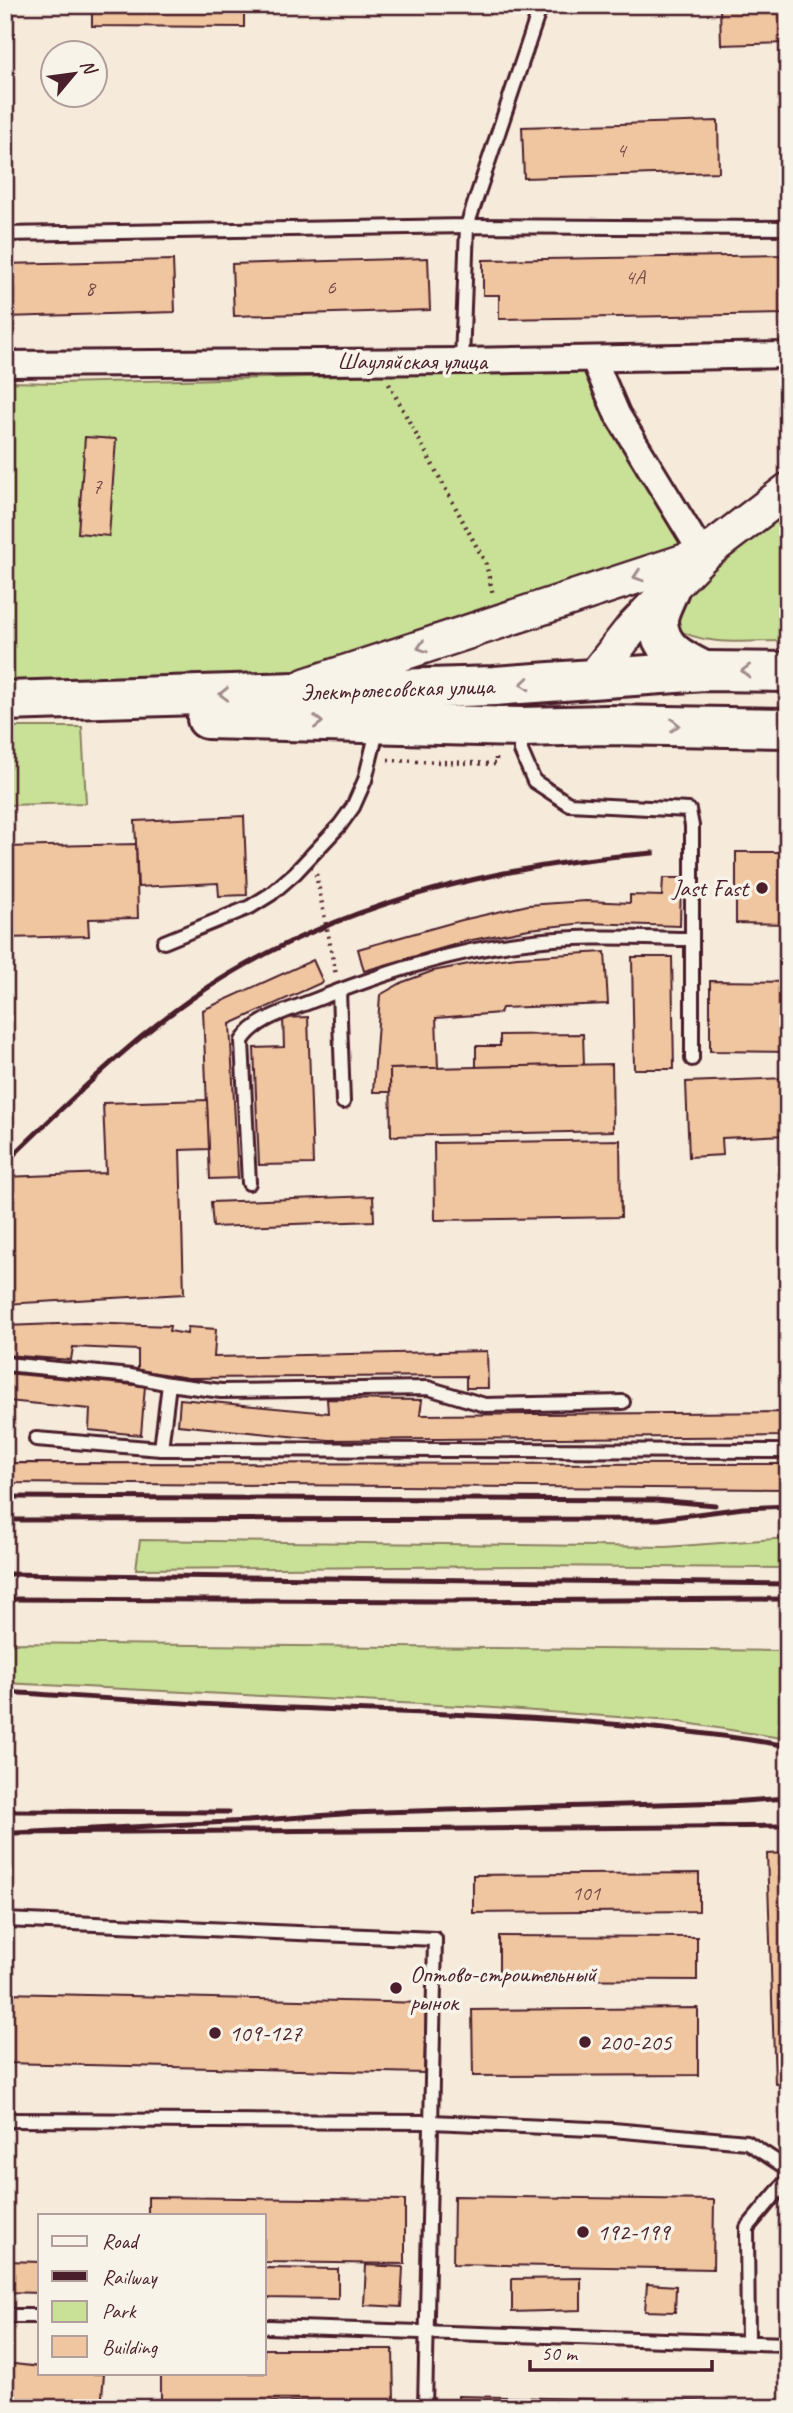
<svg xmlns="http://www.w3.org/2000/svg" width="793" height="2413" viewBox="0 0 793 2413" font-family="Caveat,sans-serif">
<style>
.green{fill:#c9e197;stroke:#8a8061;stroke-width:2}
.building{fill:#f0c6a0;stroke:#4a1f2b;stroke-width:2}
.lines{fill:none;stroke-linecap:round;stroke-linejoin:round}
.service-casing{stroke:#4a1f2b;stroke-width:18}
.minor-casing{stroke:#4a1f2b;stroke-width:30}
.secondary-casing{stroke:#4a1f2b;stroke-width:38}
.primary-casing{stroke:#4a1f2b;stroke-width:44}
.path{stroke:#4a1f2b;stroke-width:4.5;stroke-dasharray:2 5;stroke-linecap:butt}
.service{stroke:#f7f3e8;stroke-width:12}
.minor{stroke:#f7f3e8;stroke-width:24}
.secondary{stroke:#f7f3e8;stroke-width:33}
.primary{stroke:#f7f3e8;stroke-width:38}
.rail{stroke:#4a1f2b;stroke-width:5}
.oneway{stroke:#a0898a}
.poi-dot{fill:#4a1f2b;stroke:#f7f3e8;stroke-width:2.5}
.labels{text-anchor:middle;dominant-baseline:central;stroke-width:7;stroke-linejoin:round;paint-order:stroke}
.number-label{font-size:21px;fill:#744948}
.street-label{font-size:24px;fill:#4a1f2b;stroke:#f7f3e8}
.poi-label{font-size:24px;fill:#4a1f2b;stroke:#f7f3e8;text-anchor:start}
</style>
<rect width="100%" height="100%" fill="#f6eada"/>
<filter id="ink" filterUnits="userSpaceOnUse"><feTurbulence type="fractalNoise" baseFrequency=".0143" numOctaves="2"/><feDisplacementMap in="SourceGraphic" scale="14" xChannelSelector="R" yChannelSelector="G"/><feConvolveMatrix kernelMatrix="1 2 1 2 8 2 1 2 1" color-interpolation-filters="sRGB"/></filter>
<g filter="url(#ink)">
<!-- green -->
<g class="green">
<polygon points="590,370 686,551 295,678 5,688 5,382 60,383"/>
<path d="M788,506V641C754,640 704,648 676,628L679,599Z"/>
<polygon points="5,727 82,727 86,803 5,805"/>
<polygon points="788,1538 788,1568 531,1566 136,1569 140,1540 666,1547"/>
<polygon points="5,1643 788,1651 788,1739 673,1721 480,1707 5,1683"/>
</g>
<!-- building -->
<g class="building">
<polygon points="92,5 244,5 244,27 92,26"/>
<polygon points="720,5 788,5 788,43 721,45"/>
<polygon points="718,121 719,172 524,178 522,127"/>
<polygon points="788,255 788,314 499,319 499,295 483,295 483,260"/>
<polygon points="428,258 430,310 234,316 232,264"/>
<polygon points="173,260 175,312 5,317 5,264"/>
<polygon points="85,437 116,439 109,536 78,533"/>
<polygon points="244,816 247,895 219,896 218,883 138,887 135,821"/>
<polygon points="136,844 138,918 88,919 89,936 5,938 5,847"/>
<polygon points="736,852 788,852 788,924 736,923"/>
<polygon points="663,878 681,878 680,926 585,923 529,929 467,941 364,971 358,949 462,920 528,905 586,901 630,903 630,895 662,896"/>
<polygon points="605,952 608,1004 502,1008 500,1013 436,1018 438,1068 390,1069 390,1092 373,1092 380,995 403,982 433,971 479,962 517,957"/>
<polygon points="632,957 672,957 674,1069 634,1069"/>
<polygon points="313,960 323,982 230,1024 238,1178 210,1179 203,1010"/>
<polygon points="710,981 788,982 788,1052 710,1051"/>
<polygon points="308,1017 313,1164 259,1165 254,1048 284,1047 283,1018"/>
<polygon points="583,1034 584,1065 476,1067 476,1046 500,1046 500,1035"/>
<polygon points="612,1064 613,1131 391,1136 390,1069"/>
<polygon points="788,1078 788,1135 722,1138 723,1155 689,1157 686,1082"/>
<polygon points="207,1100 209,1149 180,1150 184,1294 5,1304 5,1177 106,1173 103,1103"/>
<polygon points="620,1140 621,1217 435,1220 434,1143"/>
<polygon points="373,1196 374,1221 213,1227 211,1202"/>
<polygon points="84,1323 170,1326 169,1331 187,1334 188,1327 216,1329 214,1357 487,1351 488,1388 466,1388 466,1376 188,1378 138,1370 138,1350 73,1347 71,1360 5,1355 5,1326"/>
<polygon points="5,1373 145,1386 141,1435 89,1430 90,1409 8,1401 5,1438"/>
<polygon points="180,1399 328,1413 327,1399 422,1400 420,1415 788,1412 788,1436 329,1440 178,1425"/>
<polygon points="5,1463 788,1464 788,1489 5,1483"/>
<polygon points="788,1853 788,2083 775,2084 767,1854"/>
<polygon points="699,1873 699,1911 473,1913 473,1875"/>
<polygon points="499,1936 697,1937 697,1980 499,1979"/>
<polygon points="5,1993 426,2003 424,2073 5,2063"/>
<polygon points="698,2008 698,2075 473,2076 472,2010"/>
<polygon points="454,2196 714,2200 713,2269 453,2264"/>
<polygon points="148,2197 405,2200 405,2264 264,2262 264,2215 148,2215"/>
<polygon points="5,2261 40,2262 40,2293 5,2292"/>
<polygon points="366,2265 403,2267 401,2307 364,2305"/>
<polygon points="264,2268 338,2269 338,2299 264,2298"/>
<polygon points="581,2278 581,2310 512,2312 512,2279"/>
<polygon points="647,2284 676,2286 675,2312 645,2311"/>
<polygon points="264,2349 393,2349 394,2401 161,2402 161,2373 264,2373"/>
<polygon points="5,2363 40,2367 40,2373 104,2374 101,2408 5,2408"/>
<polygon points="458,2396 788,2403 788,2408 458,2408"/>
</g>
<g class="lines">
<defs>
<g id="service">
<polyline points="5,234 467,226 541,5"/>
<polyline points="462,361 467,226 788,228"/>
<polyline points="521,730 521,751 534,781 569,804 689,810 692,826 692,1059"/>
<polyline points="164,942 250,907 271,894 295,873 340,825 353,807 365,780 378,727"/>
<polyline points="339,991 343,1102"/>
<path d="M249,1183L242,1041C256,1018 290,1010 315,1000C382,974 453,950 525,942C580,935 635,938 691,939"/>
<polyline points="5,1364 131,1376 169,1384 161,1449"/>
<polyline points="169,1384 221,1391 428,1388 485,1405 623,1402"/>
<polyline points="36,1439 161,1449 788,1451"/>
<polyline points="5,1920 435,1939 425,2408"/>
<polyline points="5,2120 431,2122 613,2130 747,2142 788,2169"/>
<polyline points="5,2316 40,2316"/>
<polyline points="268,2327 788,2344"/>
<polyline points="748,2342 747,2228 788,2179"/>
</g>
<g id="minor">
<polyline points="594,360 617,414 703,555"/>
<polyline points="5,364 462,361 788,355"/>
</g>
<g id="secondary">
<polyline points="593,678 633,627 703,555 788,490"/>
<polyline points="306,685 703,555"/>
</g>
<g id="primary">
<path d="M669,589C666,598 658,611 658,621C659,650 682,660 704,671"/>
<polyline points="5,701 494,686 704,671 788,672"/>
<polyline points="207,719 521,727 607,725 788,728"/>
</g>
</defs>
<!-- service casing -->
<use href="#service" class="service-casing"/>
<!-- minor casing -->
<use href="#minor" class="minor-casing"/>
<!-- secondary casing -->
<use href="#secondary" class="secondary-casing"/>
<!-- primary casing -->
<use href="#primary" class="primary-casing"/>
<!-- path -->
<g class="path">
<polyline points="389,384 486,564 493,595"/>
<polyline points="388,760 496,764 496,754"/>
<polyline points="316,874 336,975"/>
</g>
<!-- service -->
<use href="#service" class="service"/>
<!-- minor -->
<use href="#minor" class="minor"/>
<!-- secondary -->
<use href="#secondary" class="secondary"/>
<!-- primary -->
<use href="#primary" class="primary"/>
<!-- rail -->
<g class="rail">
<path d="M5,1163C75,1096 144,1025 228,975C355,899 507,864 653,853"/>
<polyline points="5,1497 655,1500 715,1505"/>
<polyline points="5,1520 659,1519 743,1508 788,1506"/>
<polyline points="5,1574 788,1584"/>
<polyline points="5,1599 442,1601 788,1599"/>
<path d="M5,1692C101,1698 196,1705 291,1708C457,1714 624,1718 788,1746"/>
<polyline points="5,1811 229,1812"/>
<polyline points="348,1813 730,1802 788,1798"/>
<polyline points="356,1813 248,1821 15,1833 788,1826"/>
</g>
</g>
<!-- one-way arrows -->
<defs><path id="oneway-chevron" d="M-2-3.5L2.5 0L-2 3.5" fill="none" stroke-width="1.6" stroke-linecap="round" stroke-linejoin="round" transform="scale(1.75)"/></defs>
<g class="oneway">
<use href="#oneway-chevron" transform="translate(638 576) rotate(162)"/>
<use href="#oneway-chevron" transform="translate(422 647) rotate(162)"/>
<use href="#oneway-chevron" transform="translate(746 671) rotate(-179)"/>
<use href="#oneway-chevron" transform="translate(525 684) rotate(175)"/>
<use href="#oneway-chevron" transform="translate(224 694) rotate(179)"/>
<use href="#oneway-chevron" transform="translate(318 722) rotate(1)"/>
<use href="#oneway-chevron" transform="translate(675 725)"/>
</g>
</g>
<!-- markers -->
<g class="poi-dot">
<circle cx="762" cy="888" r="7"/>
<circle cx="396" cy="1988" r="7"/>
<circle cx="215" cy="2033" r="7"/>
<circle cx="585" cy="2042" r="7"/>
<circle cx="583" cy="2232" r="7"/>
</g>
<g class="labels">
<!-- number labels -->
<g class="number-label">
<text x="621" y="150">4</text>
<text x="635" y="277">4А</text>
<text x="331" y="287">6</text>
<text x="90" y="288">8</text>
<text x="97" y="486">7</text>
<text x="586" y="1893">101</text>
</g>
<!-- street labels -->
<g class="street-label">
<text x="412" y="361">Шауляйская улица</text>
<text transform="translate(397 689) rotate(-2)">Электролесовская улица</text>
</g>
<!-- poi labels -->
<g class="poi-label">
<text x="748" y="888" text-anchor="end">Jast Fast</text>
<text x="410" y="1974">Оптово-строительный<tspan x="410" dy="28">рынок</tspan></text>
<text x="229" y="2033">109-127</text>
<text x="599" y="2042">200-205</text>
<text x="597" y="2232">192-199</text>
</g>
</g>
<!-- margin -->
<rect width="793" height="2413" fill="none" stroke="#f7f3e8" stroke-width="28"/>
<rect x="14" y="14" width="765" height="2385" fill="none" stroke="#4a1f2b" stroke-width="2.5" filter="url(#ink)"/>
<!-- legend -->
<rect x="38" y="2214" width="228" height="161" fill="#f7f3e8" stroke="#b29e9c" stroke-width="2"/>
<rect x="52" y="2236" width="35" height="10" fill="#f7f3e8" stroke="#b29e9c" stroke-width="2"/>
<text x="102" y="2248" font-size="21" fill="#4a1f2b">Road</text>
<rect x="52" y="2271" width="35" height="10" fill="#4a1f2b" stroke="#b29e9c" stroke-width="2"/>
<text x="102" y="2284" font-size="21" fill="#4a1f2b">Railway</text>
<rect x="52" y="2301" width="35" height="21" fill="#c9e197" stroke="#b29e9c" stroke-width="2"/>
<text x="102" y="2318" font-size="21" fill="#4a1f2b">Park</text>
<rect x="52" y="2336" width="35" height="21" fill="#f0c6a0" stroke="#b29e9c" stroke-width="2"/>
<text x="102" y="2354" font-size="21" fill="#4a1f2b">Building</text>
<!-- north arrow -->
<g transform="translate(74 74) rotate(61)"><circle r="33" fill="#f7f3e8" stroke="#b29e9c" stroke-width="2"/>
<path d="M0-5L12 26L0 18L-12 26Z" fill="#4a1f2b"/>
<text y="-10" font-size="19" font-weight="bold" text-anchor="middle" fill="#4a1f2b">N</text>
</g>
<!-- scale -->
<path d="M530 2360v10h182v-10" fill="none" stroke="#4a1f2b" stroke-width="3.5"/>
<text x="541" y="2360" font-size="21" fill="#4a1f2b" stroke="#f7f3e8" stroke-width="5" paint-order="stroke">50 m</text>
</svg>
